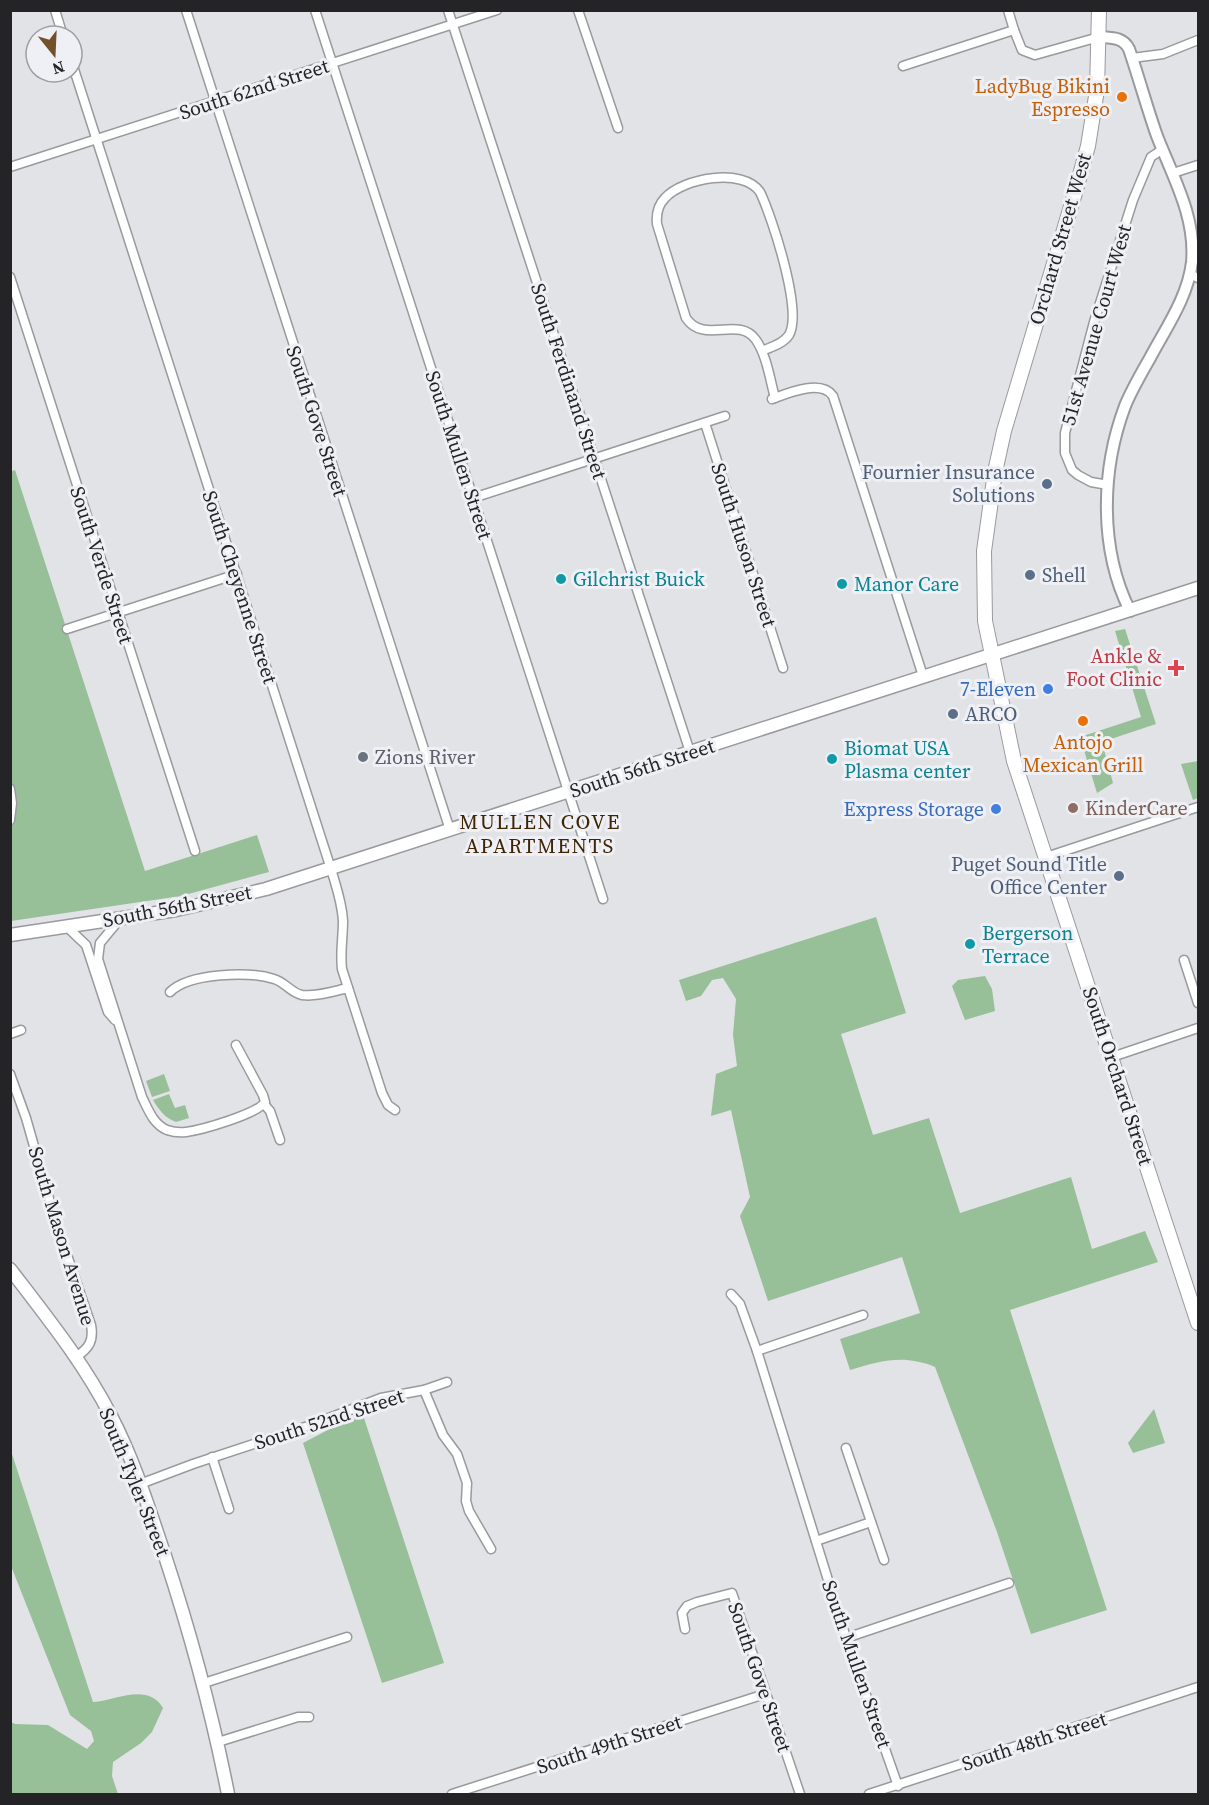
<svg xmlns="http://www.w3.org/2000/svg" width="1209" height="1805" viewBox="0 0 1209 1805" font-family="'Source Serif 4',serif">
<style>
.green{fill:#97bf98}
.lines{fill:none;stroke-linecap:round;stroke-linejoin:round}
.minor-casing{stroke:#999a9e;stroke-width:11}
.tertiary-casing{stroke:#999a9e;stroke-width:14}
.secondary-casing{stroke:#999a9e;stroke-width:15}
.primary-casing{stroke:#999a9e;stroke-width:16}
.minor{stroke:#fff;stroke-width:8}
.tertiary{stroke:#fff;stroke-width:10}
.secondary{stroke:#fff;stroke-width:12}
.primary{stroke:#fff;stroke-width:14}
.food-dot{fill:#e8710a;stroke:#eff0f5;stroke-width:2}
.service-dot{fill:#5c6f8a;stroke:#eff0f5;stroke-width:2}
.culture-dot{fill:#0f9aa8;stroke:#eff0f5;stroke-width:2}
.health-dot{fill:#e0444e;stroke:#eff0f5;stroke-width:2}
.shop-dot{fill:#3f7fe0;stroke:#eff0f5;stroke-width:2}
.worship-dot{fill:#6b7280;stroke:#eff0f5;stroke-width:2}
.education-dot{fill:#8d6e63;stroke:#eff0f5;stroke-width:2}
.labels{text-anchor:middle;dominant-baseline:central;stroke-width:6;stroke-linejoin:round;paint-order:stroke}
.food-label{font-size:20px;fill:#c56008;stroke:#eff0f5;text-anchor:end}
.street-label{font-size:20px;fill:#242426;stroke:#eff0f5}
.service-label{font-size:20px;fill:#4e5e75;stroke:#eff0f5;text-anchor:end}
.culture-label{font-size:20px;fill:#0d838f;stroke:#eff0f5;text-anchor:start}
.health-label{font-size:20px;fill:#be3a42;stroke:#eff0f5;text-anchor:end}
.shop-label{font-size:20px;fill:#366cbe;stroke:#eff0f5;text-anchor:end}
.worship-label{font-size:20px;fill:#5b616d;stroke:#eff0f5;text-anchor:start}
.education-label{font-size:20px;fill:#785e54;stroke:#eff0f5;text-anchor:start}
.neighbourhood-label{font-size:21px;letter-spacing:1.5px;fill:#402505;stroke:#eff0f5}
</style>
<rect width="100%" height="100%" fill="#e2e3e7"/>
<!-- green -->
<g class="green">
<polygon points="15,470 145,871 257,835 269,872 181,896 11,921 10,472"/>
<polygon points="1125,629 1156,724 1102,742 1113,783 1097,793 1080,737 1141,717 1115,631"/>
<polygon points="1198,761 1198,798 1193,800 1181,764"/>
<path d="M876,917L906,1013L841,1034L873,1135L929,1118L960,1213L1071,1177L1092,1249L1145,1231L1158,1262L1010,1310L1107,1610L1031,1634L997,1532L935,1367C903,1354 881,1361 850,1370L840,1339L920,1313L902,1257L768,1301L740,1216L750,1197L731,1110L711,1116L716,1074L737,1066L733,1035L736,999L723,978L712,980L701,996L686,1001L679,980Z"/>
<polygon points="985,976 992,989 995,1011 965,1020 952,986 958,980"/>
<polygon points="164,1074 170,1091 152,1097 146,1081"/>
<path d="M169,1094L175,1108L185,1105L189,1118L176,1122C165,1118 159,1110 153,1100Z"/>
<polygon points="1154,1409 1165,1443 1133,1453 1128,1443"/>
<polygon points="362,1412 444,1663 382,1683 303,1443"/>
<path d="M11,1451L93,1702C116,1701 147,1682 163,1708L152,1732L141,1743L113,1762L112,1776L118,1794H11V1722L15,1724L48,1725L87,1749L94,1741L91,1731L70,1715L11,1566Z"/>
</g>
<g class="lines">
<defs>
<g id="minor">
<polyline points="55,10 63,36"/>
<polyline points="186,10 450,830"/>
<polyline points="315,10 603,899"/>
<polyline points="448,10 690,752"/>
<polyline points="578,10 618,128"/>
<polyline points="1008,10 1014,30"/>
<polyline points="1132,58 1163,54 1198,40"/>
<path d="M72,63L331,869C336,886 342,902 343,921C343,937 340,953 342,969L382,1093L388,1105L395,1110"/>
<polyline points="903,66 1014,30 1022,50 1035,55 1099,37"/>
<polyline points="10,167 497,10"/>
<polyline points="1173,173 1198,165"/>
<polyline points="1190,274 1198,278"/>
<polyline points="10,277 195,851"/>
<path d="M762,351C771,347 783,344 789,335C803,311 772,217 760,192C743,167 683,178 665,198C658,205 656,213 657,224L686,318C704,345 739,315 756,340C767,356 770,380 775,398"/>
<path d="M772,399C788,393 821,379 833,396L923,676"/>
<polyline points="705,423 783,668"/>
<polyline points="1108,485 1091,482 1078,475 1072,470 1065,453 1065,433 1094,322 1133,200 1151,157 1163,149"/>
<polyline points="473,498 725,416"/>
<polyline points="67,629 237,574"/>
<polyline points="10,789 12,803 10,820"/>
<polyline points="1046,857 1198,807"/>
<path d="M120,919L100,943L98,959L142,1097C148,1109 153,1124 167,1130C173,1132 179,1133 186,1132C201,1130 258,1114 265,1102L263,1095L236,1045"/>
<polyline points="66,926 86,945 108,1012 115,1020"/>
<polyline points="1184,960 1198,1003"/>
<path d="M170,992C189,973 249,971 274,979C285,982 291,993 302,995C316,997 334,991 348,988"/>
<polyline points="10,1034 21,1030"/>
<polyline points="1112,1057 1198,1028"/>
<path d="M10,1074L26,1118L56,1223L91,1325C94,1341 89,1348 76,1357"/>
<polyline points="264,1104 270,1111 280,1140"/>
<polyline points="731,1294 740,1304 757,1351 846,1638 898,1786"/>
<polyline points="757,1351 863,1315"/>
<polyline points="424,1390 443,1435 457,1454 467,1483 466,1501 469,1511 491,1549"/>
<polyline points="846,1448 884,1560"/>
<polyline points="212,1457 229,1509"/>
<polyline points="140,1484 193,1464 311,1425 381,1398 424,1390 447,1382"/>
<polyline points="816,1541 871,1522"/>
<polyline points="685,1629 682,1613 687,1606 697,1602 732,1593 800,1794"/>
<polyline points="846,1638 1009,1583"/>
<polyline points="204,1683 347,1637"/>
<polyline points="218,1742 298,1717 309,1717"/>
<polyline points="452,1794 765,1694"/>
<polyline points="869,1794 1198,1687"/>
</g>
<path id="tertiary" d="M1099,37C1112,38 1123,37 1129,49C1139,78 1147,108 1157,136C1173,177 1196,217 1192,262C1188,297 1166,328 1150,358C1141,374 1132,389 1125,406C1101,470 1099,549 1130,611"/>
<g id="secondary">
<polyline points="10,935 176,910 266,889 1198,588"/>
<path d="M10,1269C46,1316 84,1363 111,1416C134,1460 149,1509 165,1556C191,1635 212,1713 228,1794"/>
</g>
<polyline id="primary" points="1099,10 1097,90 1088,146 1075,193 1004,431 995,472 984,551 985,621 1014,761 1198,1323"/>
</defs>
<!-- minor casing -->
<use href="#minor" class="minor-casing"/>
<!-- tertiary casing -->
<use href="#tertiary" class="tertiary-casing"/>
<!-- secondary casing -->
<use href="#secondary" class="secondary-casing"/>
<!-- primary casing -->
<use href="#primary" class="primary-casing"/>
<!-- minor -->
<use href="#minor" class="minor"/>
<!-- tertiary -->
<use href="#tertiary" class="tertiary"/>
<!-- secondary -->
<use href="#secondary" class="secondary"/>
<!-- primary -->
<use href="#primary" class="primary"/>
</g>
<!-- markers -->
<g class="food-dot">
<circle cx="1122" cy="97" r="6"/>
<circle cx="1083" cy="721" r="6"/>
</g>
<g class="service-dot">
<circle cx="1047" cy="484" r="6"/>
<circle cx="1030" cy="575" r="6"/>
<circle cx="953" cy="714" r="6"/>
<circle cx="1119" cy="876" r="6"/>
</g>
<g class="culture-dot">
<circle cx="561" cy="579" r="6"/>
<circle cx="842" cy="584" r="6"/>
<circle cx="832" cy="759" r="6"/>
<circle cx="970" cy="944" r="6"/>
</g>
<path class="health-dot" d="M1173 659h6v6h6v6h-6v6h-6v-6h-6v-6h6z"/>
<g class="shop-dot">
<circle cx="1048" cy="689" r="6"/>
<circle cx="996" cy="809" r="6"/>
</g>
<circle class="worship-dot" cx="363" cy="757" r="6"/>
<circle class="education-dot" cx="1073" cy="808" r="6"/>
<g class="labels">
<!-- food labels -->
<g class="food-label">
<text x="1110" y="86">LadyBug Bikini<tspan x="1110" dy="23">Espresso</tspan></text>
<text x="1083" y="742" text-anchor="middle">Antojo<tspan x="1083" dy="23">Mexican Grill</tspan></text>
</g>
<!-- street labels -->
<g class="street-label">
<text transform="translate(254 89) rotate(-18)">South 62nd Street</text>
<text transform="translate(1060 239) rotate(-74)">Orchard Street West</text>
<text transform="translate(1096 325) rotate(-74)">51st Avenue Court West</text>
<text transform="translate(569 381) rotate(72)">South Ferdinand Street</text>
<text transform="translate(317 421) rotate(72)">South Gove Street</text>
<text transform="translate(459 455) rotate(72)">South Mullen Street</text>
<text transform="translate(744 545) rotate(72)">South Huson Street</text>
<text transform="translate(102 565) rotate(72)">South Verde Street</text>
<text transform="translate(240 587) rotate(72)">South Cheyenne Street</text>
<text transform="translate(642 768) rotate(-18)">South 56th Street</text>
<text transform="translate(177 906) rotate(-11)">South 56th Street</text>
<text transform="translate(1118 1076) rotate(72)">South Orchard Street</text>
<text transform="translate(62 1236) rotate(73)">South Mason Avenue</text>
<text transform="translate(329 1419) rotate(-18)">South 52nd Street</text>
<text transform="translate(135 1482) rotate(68)">South Tyler Street</text>
<text transform="translate(857 1664) rotate(71)">South Mullen Street</text>
<text transform="translate(760 1677) rotate(71)">South Gove Street</text>
<text transform="translate(1034 1741) rotate(-18)">South 48th Street</text>
<text transform="translate(609 1744) rotate(-18)">South 49th Street</text>
</g>
<!-- service labels -->
<g class="service-label">
<text x="1035" y="472">Fournier Insurance<tspan x="1035" dy="23">Solutions</tspan></text>
<text x="1042" y="575" text-anchor="start">Shell</text>
<text x="965" y="714" text-anchor="start">ARCO</text>
<text x="1107" y="864">Puget Sound Title<tspan x="1107" dy="23">Office Center</tspan></text>
</g>
<!-- culture labels -->
<g class="culture-label">
<text x="573" y="579">Gilchrist Buick</text>
<text x="854" y="584">Manor Care</text>
<text x="844" y="748">Biomat USA<tspan x="844" dy="23">Plasma center</tspan></text>
<text x="982" y="933">Bergerson<tspan x="982" dy="23">Terrace</tspan></text>
</g>
<!-- health labels -->
<g class="health-label">
<text x="1162" y="656">Ankle &amp;<tspan x="1162" dy="23">Foot Clinic</tspan></text>
</g>
<!-- shop labels -->
<g class="shop-label">
<text x="1036" y="689">7-Eleven</text>
<text x="984" y="809">Express Storage</text>
</g>
<!-- worship labels -->
<g class="worship-label">
<text x="375" y="757">Zions River</text>
</g>
<!-- education labels -->
<g class="education-label">
<text x="1085" y="808">KinderCare</text>
</g>
<!-- neighbourhood labels -->
<g class="neighbourhood-label">
<text x="540" y="821">MULLEN COVE<tspan x="540" dy="24">APARTMENTS</tspan></text>
</g>
</g>
<!-- border -->
<rect width="1209" height="1805" fill="none" stroke="#242426" stroke-width="24"/>
<!-- north arrow -->
<g transform="translate(54 54) rotate(162)"><circle r="28" fill="#eff0f5" stroke="#9e9ea2" stroke-width="1.5"/>
<path d="M0-4.5L10 22L0 15L-10 22Z" fill="#74502a"/>
<text y="-9" font-size="16" font-weight="bold" text-anchor="middle" fill="#242426">N</text>
</g>
</svg>
